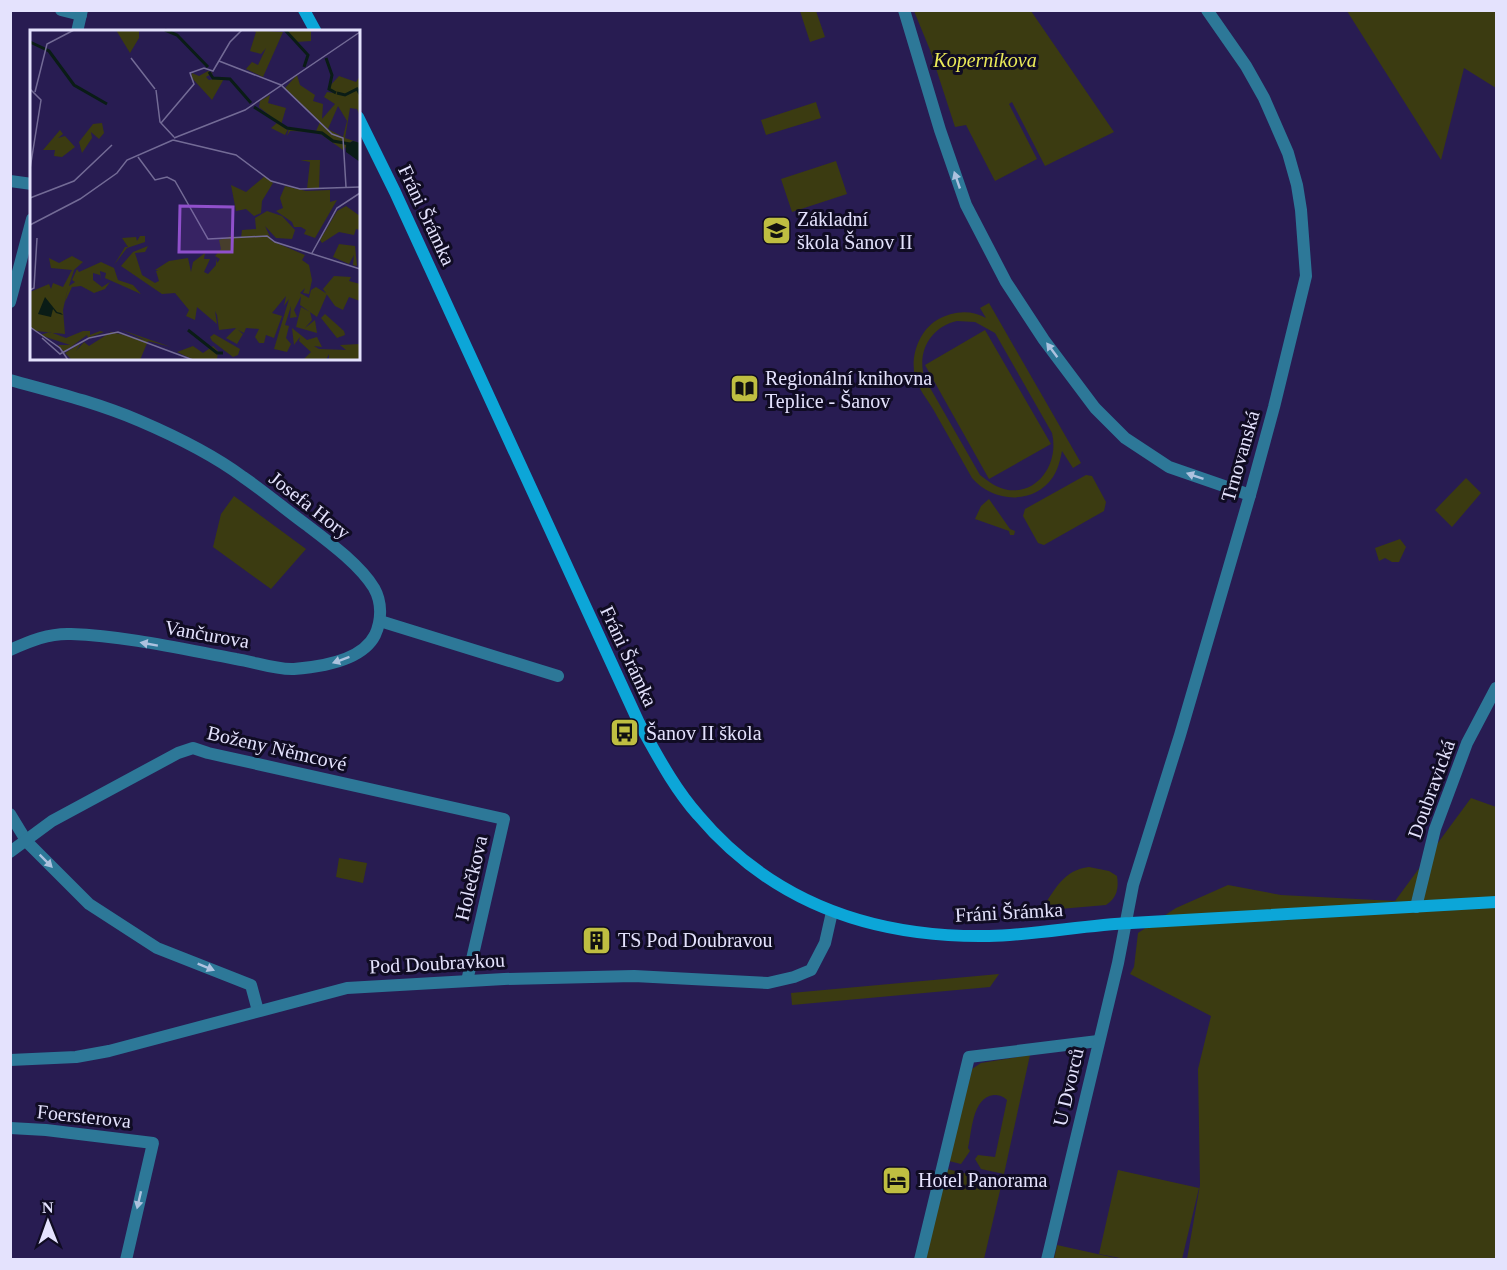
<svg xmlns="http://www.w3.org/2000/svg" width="1507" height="1270" viewBox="0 0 1507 1270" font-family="'Times New Roman',serif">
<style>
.green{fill:#3b3b11;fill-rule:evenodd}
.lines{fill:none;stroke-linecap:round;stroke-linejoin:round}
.street{stroke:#2d7898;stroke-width:12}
.secondary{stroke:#0ca6d8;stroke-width:12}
.oneway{fill:#adc2df}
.labels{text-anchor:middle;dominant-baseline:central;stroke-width:6;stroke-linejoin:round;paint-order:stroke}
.park-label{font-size:20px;font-style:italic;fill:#ebea58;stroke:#100c23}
.street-label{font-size:20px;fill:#e4e2fd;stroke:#100c23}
.poi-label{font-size:20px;fill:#e4e2fd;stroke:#100c23;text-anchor:start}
.inset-river{fill:none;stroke:#0a1c16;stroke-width:3}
.inset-road{fill:none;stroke:#736b96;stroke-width:1.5}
.view{fill:#9050cb;fill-opacity:0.15;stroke:#9050cb;stroke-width:3}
.inset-edge{fill:none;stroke:#e4e2fd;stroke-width:3}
</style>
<rect width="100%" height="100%" fill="#281c52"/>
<!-- green -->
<g class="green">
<polygon points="800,11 816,11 825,37 810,42"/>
<polygon points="914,11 1031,11 1114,132 1045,166 1012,102 1009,104 1037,159 995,181 966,125 955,127 930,50"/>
<polygon points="1494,11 1496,14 1496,88 1464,68 1441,160 1347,11"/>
<polygon points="816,102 821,118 766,135 761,120"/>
<polygon points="836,161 847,194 792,212 781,179"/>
<path d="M989,303L1081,463L1073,468L1062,451C1060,461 1058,469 1053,477C1033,506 992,502 972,478C959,455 946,432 933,409C927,399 918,388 915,377C910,356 919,331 937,320C952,311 971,309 986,318L980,308ZM957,321L975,322L995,333L1052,433C1059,461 1040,494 1008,490C997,488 989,482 980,475L925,379C916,353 930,327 957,321Z"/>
<polygon points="985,330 1051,444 989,479 925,365"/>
<polygon points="1086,475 1092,476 1106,502 1104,511 1044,545 1038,543 1023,516 1025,509"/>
<polygon points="1466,478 1481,493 1452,527 1435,510"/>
<polygon points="234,496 306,549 271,589 213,547 221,514"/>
<polygon points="989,499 1010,529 1015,531 1014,535 1010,535 1009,531 975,519 981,506"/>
<polygon points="1400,539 1406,547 1399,562 1392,562 1385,558 1379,561 1375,548"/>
<polygon points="1471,798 1496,807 1496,1259 1187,1259 1200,1185 1198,1069 1211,1016 1130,974 1134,967 1138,933 1176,908 1228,885 1281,895 1395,901"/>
<polygon points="339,858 367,863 363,883 336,877"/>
<path d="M1089,867L1109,871L1117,876C1119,888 1117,898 1106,905L1048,910L1043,907C1056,888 1064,870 1089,867Z"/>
<polygon points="999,974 990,987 792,1005 791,993"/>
<path d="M1030,1055L1004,1174L981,1169L975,1159L978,1155L995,1157L1007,1100C1003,1096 999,1095 994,1095C972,1097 972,1132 968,1148L970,1151L961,1164L949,1161L972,1069L981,1063Z"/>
<polygon points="947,1169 1002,1182 984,1259 925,1260"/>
<polygon points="1118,1170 1199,1188 1182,1259 1125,1259 1099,1254"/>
<polygon points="1057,1245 1120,1259 1054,1259"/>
</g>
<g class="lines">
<!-- street -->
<g class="street">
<polyline points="61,10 81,15"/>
<polyline points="904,10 940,130 966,205 1006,282 1044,340 1095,408 1125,438 1169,467 1250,495"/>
<polyline points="77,32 82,10"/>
<polyline points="10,181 32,184"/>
<polyline points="10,302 32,219"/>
<path d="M10,380C54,392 98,403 140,421C175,436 212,454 243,477C265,492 286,510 308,526C329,542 360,565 374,588C382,602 382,620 375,635C362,661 320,667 294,669C276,670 255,662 236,659C182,649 126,636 71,634C49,633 30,641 10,650"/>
<polyline points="380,621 558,676"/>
<polyline points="10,814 27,842 89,904 157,948 251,985 258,1011"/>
<polyline points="10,852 52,821 178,753 193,748 208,753 504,819 467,981"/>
<polyline points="1416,907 1435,829 1467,743 1496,688"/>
<polyline points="10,1060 76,1057 109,1051 347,988 504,979 634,976 768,983 794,977 811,970 825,943 832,912"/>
<polyline points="10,1128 46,1130 153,1143 126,1260"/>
<polyline points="920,1260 969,1057 1098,1041"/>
<polyline points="1047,1260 1118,963 1133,885 1180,735 1250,495 1274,407 1306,276 1301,210 1297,185 1288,153 1264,98 1246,66 1207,10"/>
</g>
<!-- secondary -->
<g class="secondary">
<polyline points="304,10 316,32"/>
<path d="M358,117L395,192L639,723C657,755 674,788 698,815C774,905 875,938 989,936C1037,935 1084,925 1131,923C1253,916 1375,909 1496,902"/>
</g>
</g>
<!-- one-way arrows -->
<defs><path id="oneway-solid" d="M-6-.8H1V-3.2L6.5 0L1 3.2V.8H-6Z" transform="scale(1.5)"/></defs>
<g class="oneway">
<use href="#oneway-solid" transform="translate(957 180) rotate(-109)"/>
<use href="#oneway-solid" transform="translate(1052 350) rotate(-127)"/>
<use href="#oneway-solid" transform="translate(1195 476) rotate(-161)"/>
<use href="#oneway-solid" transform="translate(149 644) rotate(-170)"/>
<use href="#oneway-solid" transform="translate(341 660) rotate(160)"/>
<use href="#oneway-solid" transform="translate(46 861) rotate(45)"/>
<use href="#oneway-solid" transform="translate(206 967) rotate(22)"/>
<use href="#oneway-solid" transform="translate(139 1200) rotate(103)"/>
</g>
<!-- icons -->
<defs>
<symbol id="school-square" viewBox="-11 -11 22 22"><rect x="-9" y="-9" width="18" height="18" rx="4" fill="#bfbe41" stroke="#100c23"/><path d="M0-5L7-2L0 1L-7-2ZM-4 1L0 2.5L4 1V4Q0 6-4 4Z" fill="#111"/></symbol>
<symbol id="library-square" viewBox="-11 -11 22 22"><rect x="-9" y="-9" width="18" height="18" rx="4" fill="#bfbe41" stroke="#100c23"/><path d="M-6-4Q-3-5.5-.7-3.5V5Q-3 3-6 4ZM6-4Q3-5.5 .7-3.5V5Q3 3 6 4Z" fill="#111"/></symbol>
<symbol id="bus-square" viewBox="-11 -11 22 22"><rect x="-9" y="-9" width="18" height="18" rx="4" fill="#bfbe41" stroke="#100c23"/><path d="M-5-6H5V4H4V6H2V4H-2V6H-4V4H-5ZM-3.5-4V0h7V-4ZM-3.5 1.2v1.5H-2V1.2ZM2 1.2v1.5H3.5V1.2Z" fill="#111"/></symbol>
<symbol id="building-square" viewBox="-11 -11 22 22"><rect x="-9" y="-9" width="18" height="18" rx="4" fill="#bfbe41" stroke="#100c23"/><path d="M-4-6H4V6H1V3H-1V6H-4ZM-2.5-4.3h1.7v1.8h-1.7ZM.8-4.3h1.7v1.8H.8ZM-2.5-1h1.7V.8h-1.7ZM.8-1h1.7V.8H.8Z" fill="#111"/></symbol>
<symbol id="hotel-square" viewBox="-11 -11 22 22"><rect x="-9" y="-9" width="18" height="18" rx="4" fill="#bfbe41" stroke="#100c23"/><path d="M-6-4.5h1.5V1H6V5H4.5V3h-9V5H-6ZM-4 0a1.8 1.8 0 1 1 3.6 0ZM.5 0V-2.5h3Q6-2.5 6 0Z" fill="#111"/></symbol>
</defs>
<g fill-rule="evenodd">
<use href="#school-square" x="760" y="214" width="33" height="33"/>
<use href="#library-square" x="728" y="372" width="33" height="33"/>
<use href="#bus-square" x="608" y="716" width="33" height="33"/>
<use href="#building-square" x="580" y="924" width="33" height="33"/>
<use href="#hotel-square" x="880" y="1164" width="33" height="33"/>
</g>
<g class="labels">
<!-- park labels -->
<g class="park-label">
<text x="985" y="60">Koperníkova</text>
</g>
<!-- street labels -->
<g class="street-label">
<text transform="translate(427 215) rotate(65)">Fráni Šrámka</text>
<text transform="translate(1240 456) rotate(-74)">Trnovanská</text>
<text transform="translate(310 505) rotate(38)">Josefa Hory</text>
<text transform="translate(207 634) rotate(10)">Vančurova</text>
<text transform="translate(629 656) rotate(65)">Fráni Šrámka</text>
<text transform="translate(277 748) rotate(13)">Boženy Němcové</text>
<text transform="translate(1431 789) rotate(-70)">Doubravická</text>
<text transform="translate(471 878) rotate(-77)">Holečkova</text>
<text transform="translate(1009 912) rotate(-3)">Fráni Šrámka</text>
<text transform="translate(437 963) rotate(-3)">Pod Doubravkou</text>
<text transform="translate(1068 1087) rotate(-77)">U Dvorců</text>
<text transform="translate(84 1116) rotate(6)">Foersterova</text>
</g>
<!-- poi labels -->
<g class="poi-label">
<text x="797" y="219">Základní<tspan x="797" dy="23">škola Šanov II</tspan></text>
<text x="765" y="378">Regionální knihovna<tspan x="765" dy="23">Teplice - Šanov</tspan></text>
<text x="646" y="733">Šanov II škola</text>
<text x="618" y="940">TS Pod Doubravou</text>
<text x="918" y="1180">Hotel Panorama</text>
</g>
</g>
<!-- overview -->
<g transform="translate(30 30)">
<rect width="330" height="330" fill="#281c52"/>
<path d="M86,0H109V8L100,23ZM221,0L253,2L233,47L216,39L222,32L228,35L236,18L231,24L220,21L226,2ZM255,0H281V11L266,12ZM178,41L183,43L176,47L179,50L195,47L182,70L161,47L162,43L169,46ZM267,45L270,55L285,65L283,71L293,74L292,89L305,74L294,67L297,62L305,63L298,58L309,46L326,52L330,46V86L327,79L320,78L315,108L330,113L322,111L313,120L288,102L260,101L257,106L259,98L286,101L290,92L255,58ZM308,76L317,91L313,107L298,99ZM240,65L238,73L256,78L251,95L258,99L255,105L241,98L248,92L229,77L230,71ZM72,93L74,103L69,109L61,102L62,108L52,123L49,112L63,94ZM30,100L33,104L28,108L35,106L45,117L32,127L24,126L25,120H13ZM270,130H290L289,159H277L280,132ZM235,146L243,153L232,171L231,183L224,186L216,179L206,181L201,155L216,162ZM255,156L276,161L300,160V172L307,170L285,208L274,204L276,200L271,197H264L262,192L246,181L253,178L250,168ZM316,176L330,186V200L326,199L324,205L309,202L292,213L290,210L307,181ZM237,181L252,186L265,200L262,209L246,208L235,196L242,211L275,225L272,230L279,235L282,250L279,264L273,263L275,258L270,263L279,268L281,260L286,257L297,264L287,287L270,275L271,266L264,280L267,287L260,288L261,276L255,295L259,296L256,308L261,314L257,322L244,319L259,269L254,276L256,266L242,283L252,286L244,308L236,305L234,313H229L225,307L229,299L216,298L214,303L208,300L213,304L207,314L196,308L206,298L189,300L187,285L185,281L187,294L167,277L165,290L156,286L159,280L145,263L132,264L91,236L103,222L118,216L115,222L105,223L112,245L125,253L129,251L126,241L131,239L129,240H125L139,231L158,228L161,242L163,232L175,223L174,229H180L174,242L178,244L186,235V228L187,233L190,229L185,226L191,219L189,210L201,206L211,208L212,200L226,199L225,188ZM110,206H115V212L97,218L84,235L95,217H98L92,208L106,207L107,211ZM309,214L325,216L327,236L323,235L324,225L319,234L303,227ZM42,226L53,232L44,240L39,256L45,252L42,250L47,239L49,242L71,232L84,238L88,250L103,255L111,264L75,248L76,243L70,241L71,251L70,245L63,243V250L72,257L80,252L75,259L64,263L51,256L42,257L35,272L38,257L33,280L35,304L6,301L0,296V262L19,254L21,259L23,253L33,257L42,240L21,238L19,228L29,233ZM304,246L321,247L319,251L330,254V271L319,267L313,280L305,276L293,259ZM271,277L280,282L282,290L275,298L285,290L287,303L266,297ZM295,284L314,301L315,305L307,308L291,288ZM262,298L277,310L287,307L292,317L284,316L289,319L316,320L310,315L330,314V330H299V324L296,330H273L281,322L269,311L270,307L264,315ZM89,299L141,317L118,311L110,330H42L35,323L51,313L46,321L54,312L59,316L81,302L116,310ZM53,301H60V305L70,301L74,302L58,308L57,305L34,322L28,315H40L10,305L20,302L36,308ZM184,304L210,319L208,325L203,327L182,311L180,307ZM163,316L173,323L183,316L188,321L187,330H164L147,322Z" fill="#3b3b11" fill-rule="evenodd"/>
<path d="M323,111L330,113V132L316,122V115ZM15,267L27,282L31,283L33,285L26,283L23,279L21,287L8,284Z" fill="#0a1c16"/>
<path class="inset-river" d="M135,0L147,5L178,37M255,0L278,25L274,37M0,12L19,21L44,55L77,74M296,28L302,45L299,59L306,63M179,42L183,48L200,49L221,73M307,63L315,65L327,59L330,64M224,77L257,98L292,103L303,111L320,114M158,300L187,323H193"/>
<path class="inset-road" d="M101,28L125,59M189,31L251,55L302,104L313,108L316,157M0,59L11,70L0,139M126,60L130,92L144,107M5,62L17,14L44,0M131,93L164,54L160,43L174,38L183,41L200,12L212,0M144,108L215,80L330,2M143,110L206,125L241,151L270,159L330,157M108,127L125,150L137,147L145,151L178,209L237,206L245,212L330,239M0,168L44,151L82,115M0,195L50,169L87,143L97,130L143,110M282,223L307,178L330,163M0,260L4,258L7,208M0,297L30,318L38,330M12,308L30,324L59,308M59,308L88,302L163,330"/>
<path class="view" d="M150,176L203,177L202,222H149Z"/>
<rect width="330" height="330" class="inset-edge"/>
</g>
<!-- border -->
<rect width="1507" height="1270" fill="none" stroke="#e4e2fd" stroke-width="24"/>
<!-- north arrow -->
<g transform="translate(48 1222) rotate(359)" stroke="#100c23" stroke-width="4.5" paint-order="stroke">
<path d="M0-4.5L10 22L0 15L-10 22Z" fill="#e4e2fd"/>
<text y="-9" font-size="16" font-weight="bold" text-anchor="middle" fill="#e4e2fd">N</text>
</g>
</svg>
